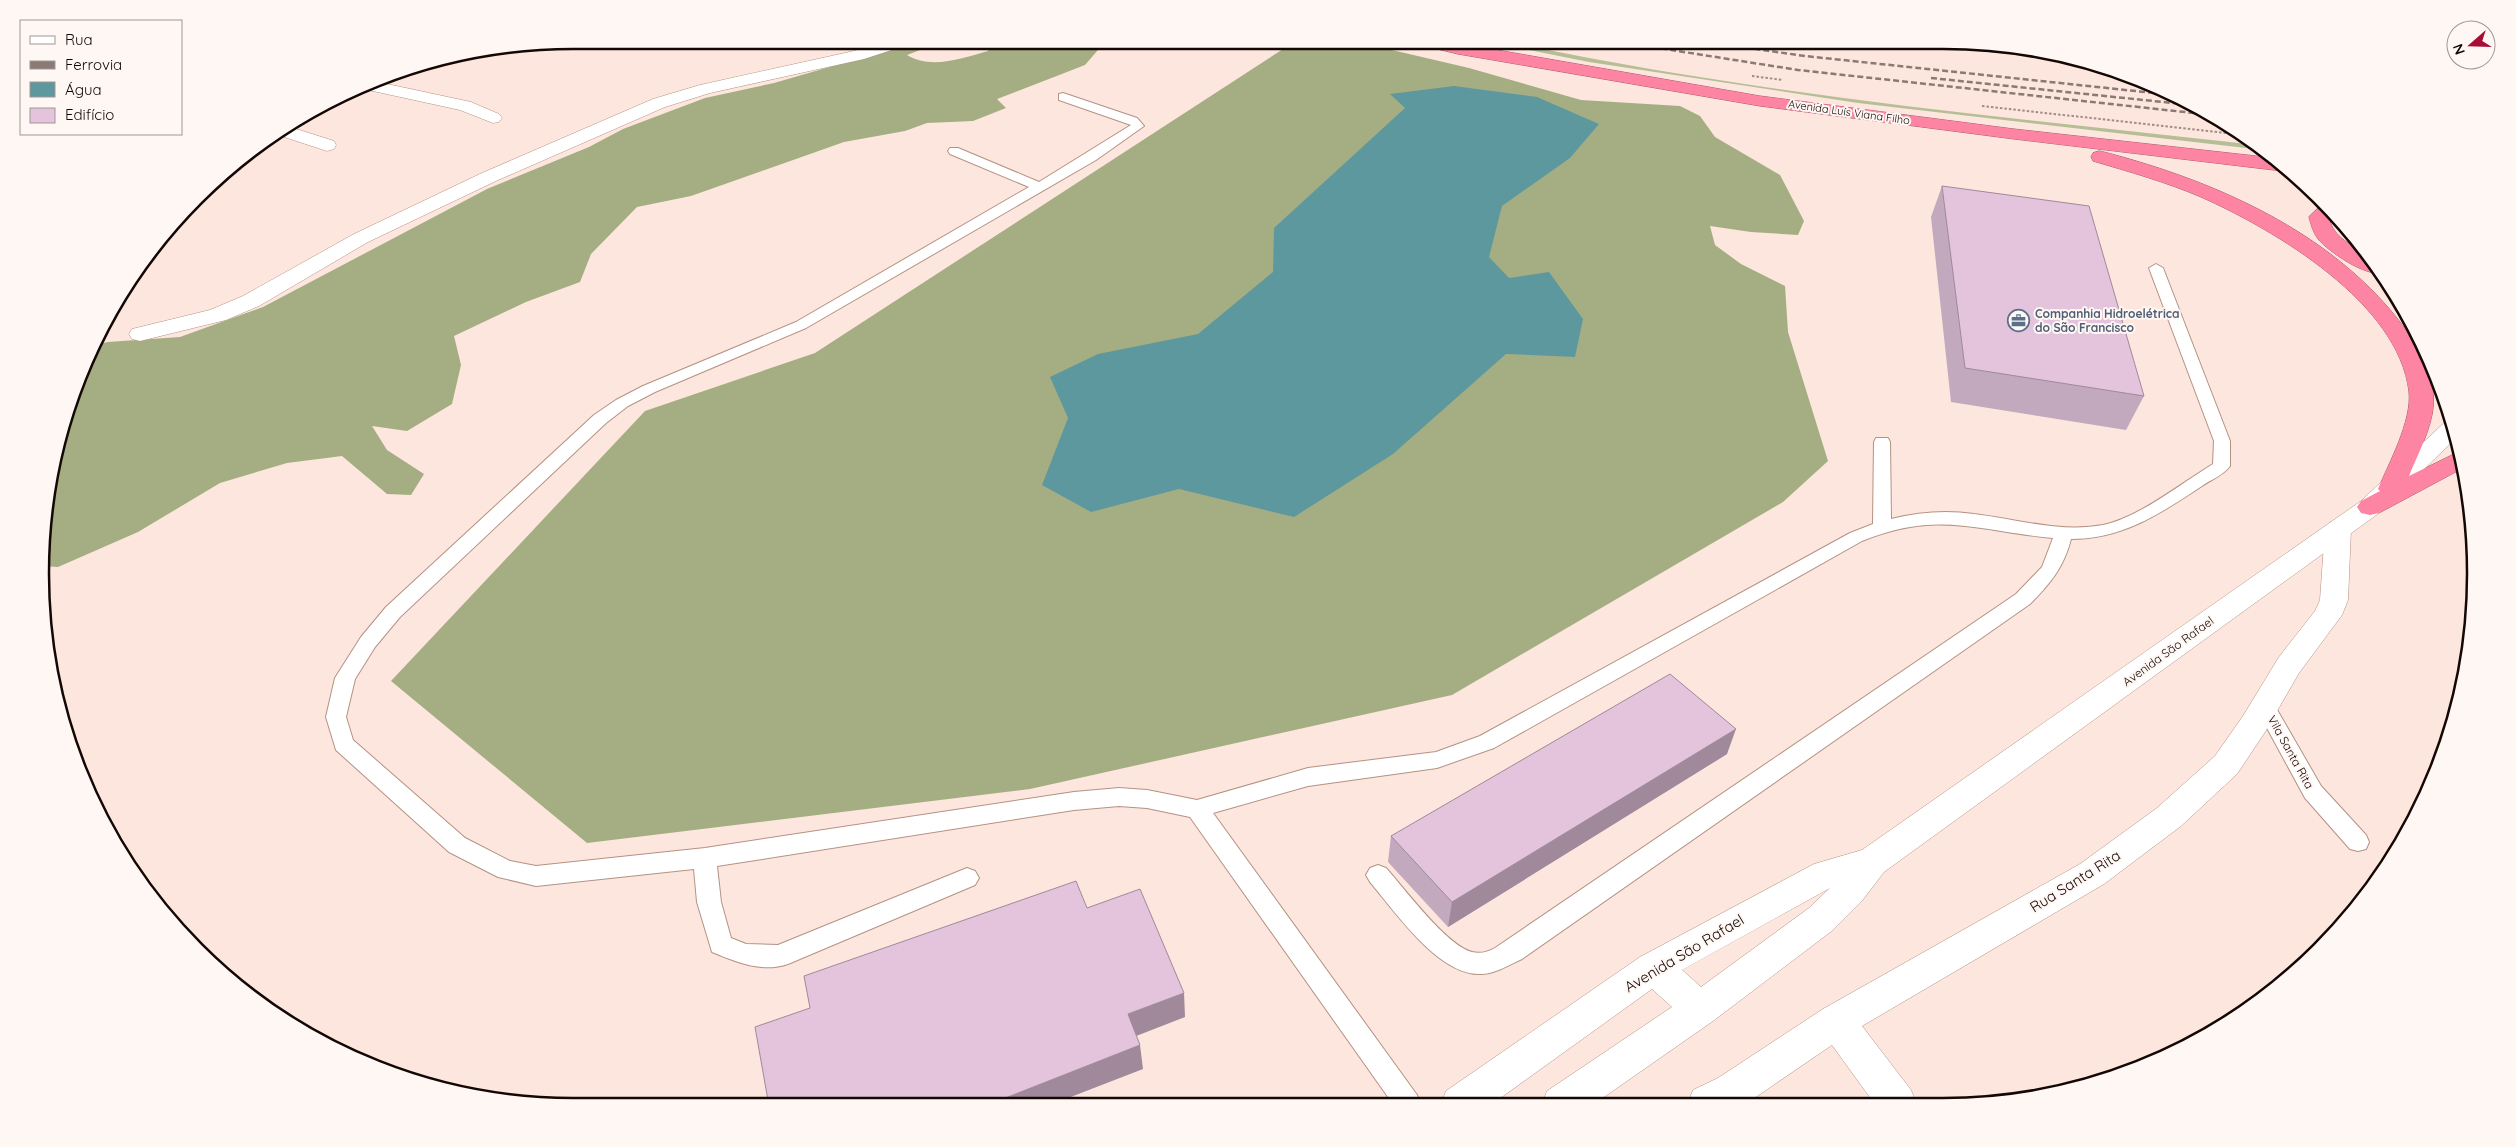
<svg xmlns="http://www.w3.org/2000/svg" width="2516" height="1147" viewBox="0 0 2516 1147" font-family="Quicksand,sans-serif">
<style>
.green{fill:#b5be95}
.forest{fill:#a5ae82}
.water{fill:#5e989f}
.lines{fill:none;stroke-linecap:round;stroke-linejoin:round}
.lane-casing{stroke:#b49283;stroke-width:2}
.street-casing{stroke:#b49283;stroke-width:1}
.secondary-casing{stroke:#b49283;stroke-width:1}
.highway-casing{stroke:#ab596c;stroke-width:1}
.path{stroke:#a08d87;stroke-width:2;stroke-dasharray:2.5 2;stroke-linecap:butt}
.lane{fill:#fff;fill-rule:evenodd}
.street{fill:#fff;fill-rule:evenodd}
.secondary{fill:#fff;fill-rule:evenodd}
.highway{fill:#fd84a3;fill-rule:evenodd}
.rail{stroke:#8b7a74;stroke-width:2.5;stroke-dasharray:6 3;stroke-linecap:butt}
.wall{fill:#c3a9bd}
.shaded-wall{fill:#9f899a}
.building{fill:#e3c4dc;stroke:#9f899a}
.labels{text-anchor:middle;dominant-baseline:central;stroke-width:4;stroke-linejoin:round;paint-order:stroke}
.far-street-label{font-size:11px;fill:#140805;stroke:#fff7f4}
.service-label{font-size:12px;font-weight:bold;fill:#4e5e75;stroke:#fff7f4;text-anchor:start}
.street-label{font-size:12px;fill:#140805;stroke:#fff7f4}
.near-street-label{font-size:15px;fill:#140805;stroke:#fff7f4}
.rim{fill:none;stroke:#140805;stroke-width:2.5}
</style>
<rect width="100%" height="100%" fill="#fde6dd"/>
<!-- green -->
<path class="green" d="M1478,40H1500C1749,94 2004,117 2257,145L2263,150L1858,103L1589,62Z"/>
<!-- forest -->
<g class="forest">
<path d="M923,40H946L907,55C931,70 963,58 988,51L994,40H1096L1104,43L1085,65L997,99L1006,108L973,121L927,123L905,131L844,142L691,196L637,207L591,254L580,282L526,302L454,336L461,365L452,404L407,431L372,426L387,450L424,474L411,495L387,494L342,456L287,463L220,483L138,532L58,567L41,566L50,470L68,402L94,345L108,342L180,337L263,307L487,189L589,147L623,129L705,98L774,83Z"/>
<polygon points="1297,40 1349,40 1469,68 1581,100 1680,106 1700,116 1715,137 1780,175 1804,221 1798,235 1751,232 1710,226 1715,245 1741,264 1785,286 1788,332 1828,461 1783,502 1452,695 1030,789 587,843 391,681 645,411 815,353"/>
</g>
<!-- water -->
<polygon class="water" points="1454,86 1537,97 1599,124 1570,158 1502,206 1489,257 1509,278 1549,272 1583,319 1575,357 1506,354 1393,454 1294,517 1179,489 1091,512 1042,485 1068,418 1050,377 1098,354 1198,334 1273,272 1274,228 1405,108 1390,94"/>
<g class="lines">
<defs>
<g id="lane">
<path d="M1063,93L1137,118L1144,126L1096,160L806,328L655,392L628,406L606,423L400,617L375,647L355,679L346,717L353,740L465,838L510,861L536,866L705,848L1074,792L1119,788L1147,790L1197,800L1308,768L1436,752L1480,736L1850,533L1873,524L1874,442L1876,438H1888L1890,442L1891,519C1919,512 1946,510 1974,514C2016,519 2060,533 2103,525C2140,517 2180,484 2213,464L2214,441L2149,268L2156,264L2163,268L2230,441V466C2224,475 2210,480 2202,486C2160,514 2122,539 2071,539C2064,567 2050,584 2030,604L1522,959C1509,965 1493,975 1479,974C1437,974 1394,910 1370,882L1366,875L1370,868L1378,865L1386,868C1405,889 1446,945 1472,952C1480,954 1488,952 1495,948L2016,594L2042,567L2053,538C1977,531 1939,510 1862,541L1494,748L1437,768L1308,786L1213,813L1417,1095L1421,1104H1393L1190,817L1147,808L1119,806L1074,810L717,866L721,902L731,938L746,944L778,945L967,868L975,871L979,878L975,885L788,964C762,973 736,962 712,952L697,902L694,869L536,886L498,877L449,852L336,750L326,717L335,678L361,637L386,607L594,415L616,400L643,386L796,322L1029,187L950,154L948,151L950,148H958L1039,182L1131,125L1059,100V94Z"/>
<polygon points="2265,698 2272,701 2321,786 2366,835 2369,842 2366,849 2358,851 2350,849 2305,798 2255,706 2258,701"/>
</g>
<g id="street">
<polygon points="890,40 915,40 913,43 864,59 710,93 665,107 496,181 368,242 259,306 226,320 140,341 132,339 129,334 132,329 210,310 243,296 354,234 482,173 653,99 700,85 854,51"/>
<polygon points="373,81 471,102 499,114 502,118 499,122 493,123 460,110 359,88"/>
<polygon points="346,94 349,97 346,101 305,121 294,121 307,111"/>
<polygon points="287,126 334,141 336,145 334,149 327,151 275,134"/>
<polygon points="2338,520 2347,523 2351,529 2348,600 2342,615 2299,673 2265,732 2237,774 2181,826 2104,884 1862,1026 1911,1090 1916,1103 1874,1103 1832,1045 1747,1103 1688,1103 1693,1090 1718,1078 1823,1009 2080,864 2157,808 2215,756 2243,716 2279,657 2315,611 2320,600 2325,529 2329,523"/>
</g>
<path id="secondary" d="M2451,421L2456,438L2379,513L1884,872L1861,902L1833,930L1713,1021L1594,1104H1542L1547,1091L1672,1007L1652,989L1492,1104H1441L1446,1091L1640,957L1814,864L1862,850L2361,501L2444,423ZM1830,888L1809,908L1701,987L1682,970Z"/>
<g id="highway">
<polygon points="1410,40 1440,40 1760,96 2014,129 2274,158 2287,169 2282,171 2014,139 1760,106 1458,54 1412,43"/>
<path d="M1913,40C1957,40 2022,43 2064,55L2057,58L1921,45Z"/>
<path d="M2100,151C2206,178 2320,226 2392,312C2411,335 2429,362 2433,392C2437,419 2419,451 2409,476L2460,451L2465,467L2379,513L2370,515L2361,513L2357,507L2361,501L2380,491L2378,489C2389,463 2412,421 2409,392C2399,303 2275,230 2201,197C2166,182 2130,172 2093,161L2091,157L2093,153Z"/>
<path d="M2325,202L2334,213L2329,218C2334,239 2352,244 2367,255C2373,259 2378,267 2383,273C2366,277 2329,252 2318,239C2313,232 2311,225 2309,217Z"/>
</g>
</defs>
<!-- lane casing -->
<use href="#lane" class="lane-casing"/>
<!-- street casing -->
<use href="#street" class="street-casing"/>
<!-- secondary casing -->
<use href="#secondary" class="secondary-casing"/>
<!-- highway casing -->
<use href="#highway" class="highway-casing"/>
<!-- path -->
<g class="path">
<polyline points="1752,76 1783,80"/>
<polyline points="1982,106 2245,135"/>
</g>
<!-- lane -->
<use href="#lane" class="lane"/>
<!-- street -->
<use href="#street" class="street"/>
<!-- secondary -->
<use href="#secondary" class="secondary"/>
<!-- highway -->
<use href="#highway" class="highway"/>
<!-- rail -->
<g class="rail">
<polyline points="1608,40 1798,70 2212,115"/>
<polyline points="1692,40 1805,56 2173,95"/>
<polyline points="1931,78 2192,105"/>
</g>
</g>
<!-- wall -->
<g class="wall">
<polygon points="1942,186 2144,396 2126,430 1951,402 1931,217"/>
<polygon points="1727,754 1448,927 1388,862 1391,836"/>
</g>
<!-- shaded-wall -->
<g class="shaded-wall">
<polygon points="1736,729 1727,754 1448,927 1452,902"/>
<polygon points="1184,993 1185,1017 1131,1038 1128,1014"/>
<polygon points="1140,1045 1143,1069 1050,1105 985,1106"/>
</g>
<!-- building -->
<g class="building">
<polygon points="1942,186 2089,206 2144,396 1965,368"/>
<polygon points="1670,674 1736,729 1452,902 1391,836"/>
<polygon points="1076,881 1087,908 1140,889 1184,993 1128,1014 1140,1045 985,1106 769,1106 755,1027 810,1008 804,976"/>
</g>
<!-- icons -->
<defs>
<symbol id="office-ring" viewBox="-11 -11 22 22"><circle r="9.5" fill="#fff7f4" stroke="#5c6f8a" stroke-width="1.5"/><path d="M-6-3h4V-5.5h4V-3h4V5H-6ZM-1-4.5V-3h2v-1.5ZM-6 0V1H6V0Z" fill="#5c6f8a"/></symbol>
</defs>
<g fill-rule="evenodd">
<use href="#office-ring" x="2006" y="308" width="25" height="25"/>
</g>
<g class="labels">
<!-- far-street labels -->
<g class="far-street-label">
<text transform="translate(1849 112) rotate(8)">Avenida Luís Viana Filho</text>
</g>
<!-- service labels -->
<g class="service-label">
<text x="2035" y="313">Companhia Hidroelétrica<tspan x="2035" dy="14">do São Francisco</tspan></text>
</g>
<!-- street labels -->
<g class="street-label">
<text transform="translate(2168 651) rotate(-36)">Avenida São Rafael</text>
<text transform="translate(2291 752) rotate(61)">Vila Santa Rita</text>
</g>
<!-- near-street labels -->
<g class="near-street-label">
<text transform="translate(2075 881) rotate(-32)">Rua Santa Rita</text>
<text transform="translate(1684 953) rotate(-31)">Avenida São Rafael</text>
</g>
</g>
<!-- crop -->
<path d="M0 0H2516V1147H0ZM573 49H1943A524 524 0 0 1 2467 573V574A524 524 0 0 1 1943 1098H573A524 524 0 0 1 49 574V573A524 524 0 0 1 573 49Z" fill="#fff7f4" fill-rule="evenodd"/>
<path class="rim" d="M573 49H1943A524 524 0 0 1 2467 573V574A524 524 0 0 1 1943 1098H573A524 524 0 0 1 49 574V573A524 524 0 0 1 573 49Z"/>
<!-- legend -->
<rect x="20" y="20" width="162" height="115" fill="#fff7f4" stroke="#a19794"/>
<rect x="30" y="36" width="25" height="8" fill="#ffffff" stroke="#a19794"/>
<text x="65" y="45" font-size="15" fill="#140805">Rua</text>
<rect x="30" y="61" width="25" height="8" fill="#8b7a74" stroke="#a19794"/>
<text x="65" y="70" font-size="15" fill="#140805">Ferrovia</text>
<rect x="30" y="82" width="25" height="15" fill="#5e989f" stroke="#a19794"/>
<text x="65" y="95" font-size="15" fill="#140805">Água</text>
<rect x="30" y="108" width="25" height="15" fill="#e3c4dc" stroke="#a19794"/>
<text x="65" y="120" font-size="15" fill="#140805">Edifício</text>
<!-- north arrow -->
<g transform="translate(2471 45) rotate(250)"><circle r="24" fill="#fff7f4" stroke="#a19794"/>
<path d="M0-4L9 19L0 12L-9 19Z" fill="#a70e35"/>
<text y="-8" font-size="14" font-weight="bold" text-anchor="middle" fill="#140805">N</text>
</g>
</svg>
